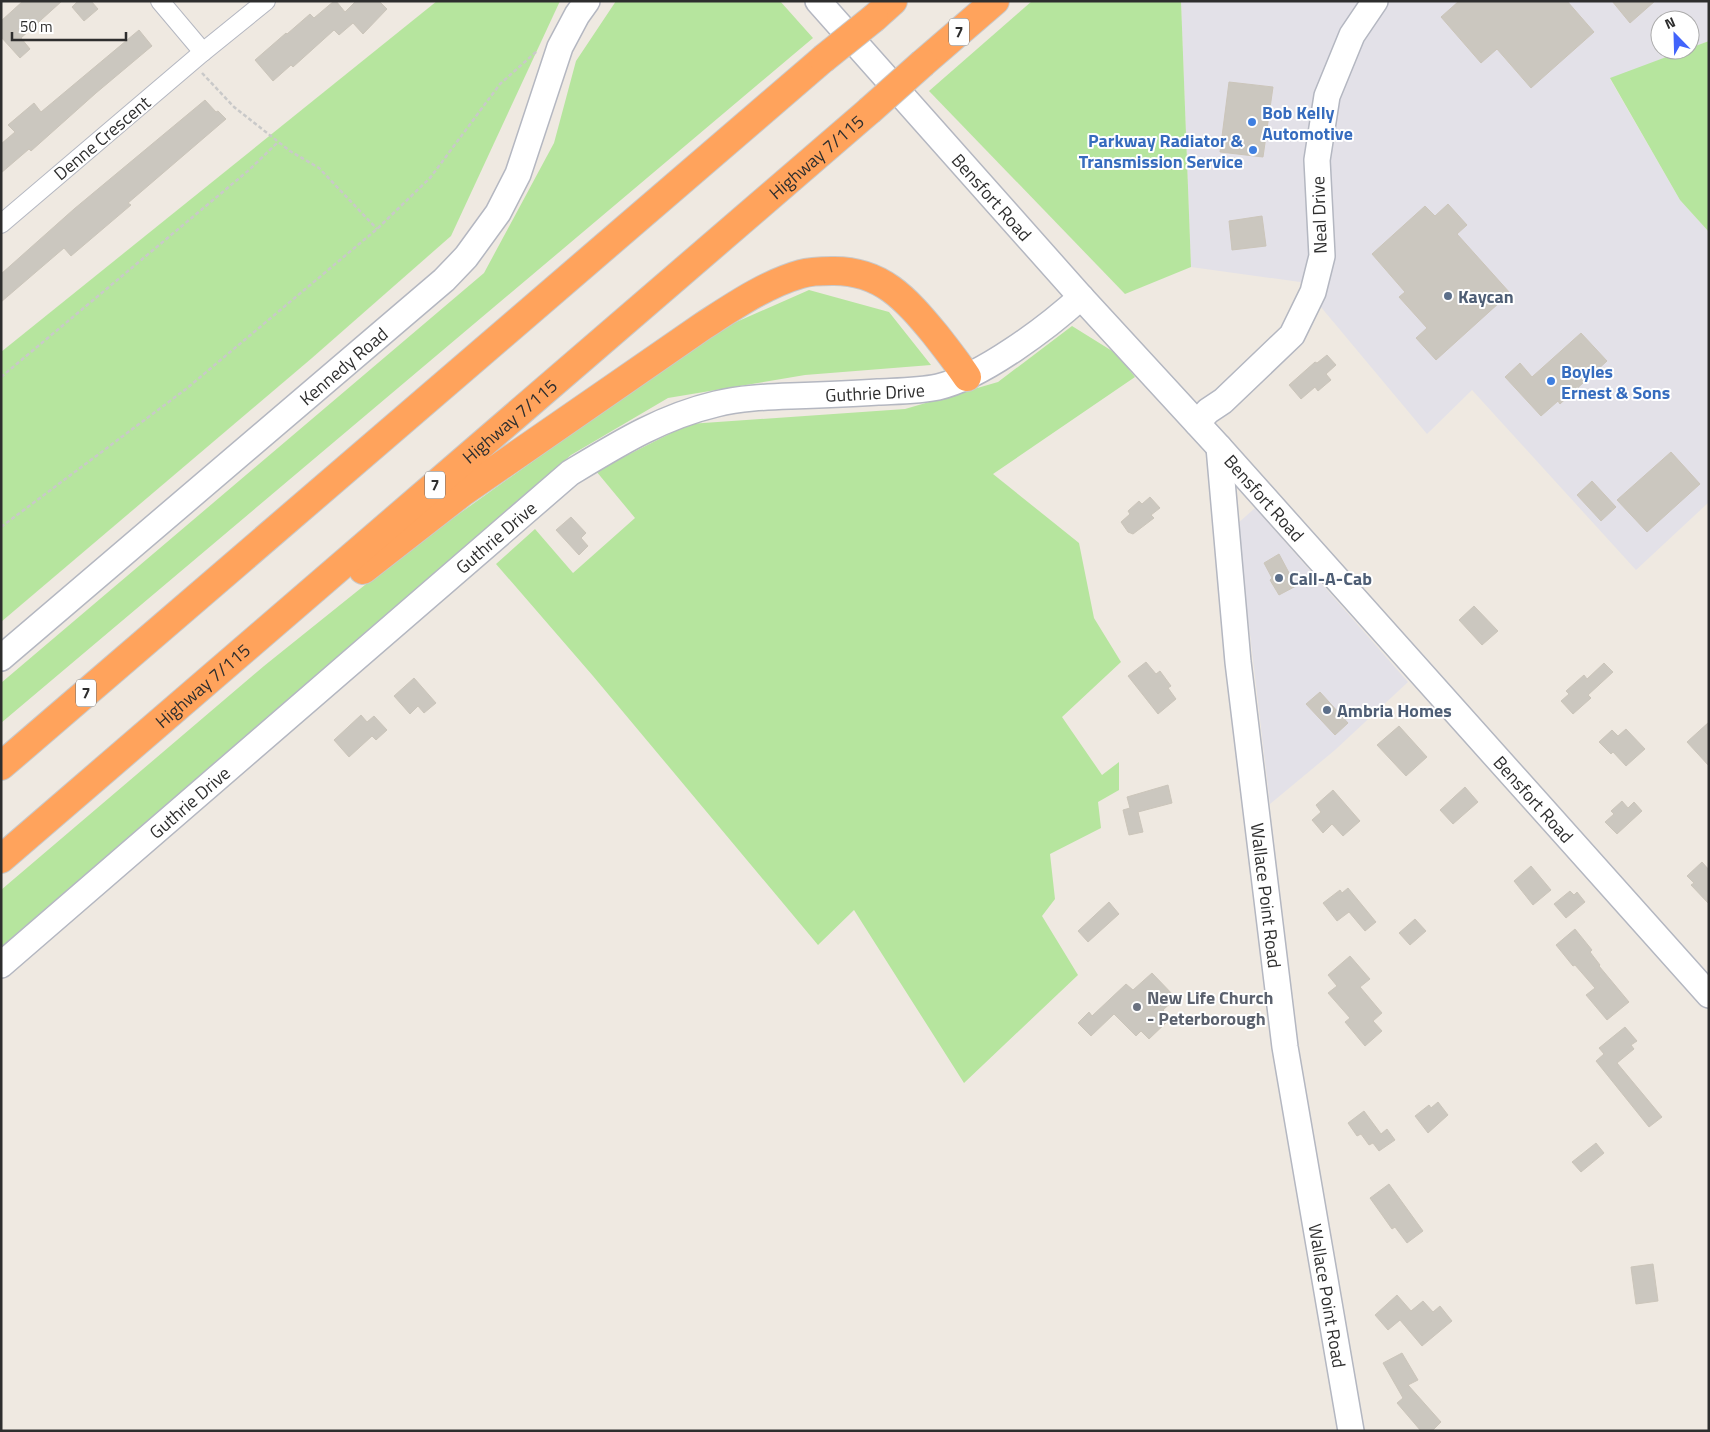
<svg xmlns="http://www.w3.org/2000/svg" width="1710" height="1432" viewBox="0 0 1710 1432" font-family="'Titillium Web',sans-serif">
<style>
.industrial{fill:#e3e1e8}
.green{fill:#b6e59e}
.building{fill:#cbc7bf;stroke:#cbc5ba}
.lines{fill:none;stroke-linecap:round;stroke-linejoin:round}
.street-casing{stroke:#b4b7c1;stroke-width:20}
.secondary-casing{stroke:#b4b7c1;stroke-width:28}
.highway-casing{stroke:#c9c9c9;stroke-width:30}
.path{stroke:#c9c9c9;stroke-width:2.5;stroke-dasharray:4 2.5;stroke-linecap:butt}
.street{stroke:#fff;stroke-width:18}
.secondary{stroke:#fff;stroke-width:25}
.highway{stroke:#ffa35c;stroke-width:28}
.highway-bridge-casing{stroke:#c9c9c9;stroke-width:30;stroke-linecap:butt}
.highway-bridge{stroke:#ffa35c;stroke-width:28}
.shop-dot{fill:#3f7fe0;stroke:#fff;stroke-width:2}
.service-dot{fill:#5c6f8a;stroke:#fff;stroke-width:2}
.worship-dot{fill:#6b7280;stroke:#fff;stroke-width:2}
.labels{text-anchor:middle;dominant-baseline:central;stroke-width:4;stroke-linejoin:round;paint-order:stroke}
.shield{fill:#fff;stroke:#6d6d6d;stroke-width:1}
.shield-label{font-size:16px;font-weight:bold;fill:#2e2e2e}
.shop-label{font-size:18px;font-weight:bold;fill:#366cbe;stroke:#fff;text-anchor:start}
.street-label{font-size:18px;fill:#2e2e2e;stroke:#fff}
.service-label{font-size:18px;font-weight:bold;fill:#4e5e75;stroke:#fff;text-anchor:start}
.worship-label{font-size:18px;font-weight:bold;fill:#5b616d;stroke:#fff;text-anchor:start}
</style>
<rect width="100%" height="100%" fill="#efe9e1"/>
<!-- industrial -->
<g class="industrial">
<polygon points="1181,1 1709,1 1709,41 1690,48 1690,20 1660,20 1660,50 1685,50 1610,79 1680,200 1709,232 1709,502 1636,570 1472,390 1427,434 1300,282 1191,267"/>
<polygon points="1255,508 1408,682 1335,750 1270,804 1237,524"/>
</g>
<!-- green -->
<g class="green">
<polygon points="437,1 560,1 451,236 312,358 1,622 1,352"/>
<polygon points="616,1 780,1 813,38 1,723 1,683 484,273 554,143 576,61"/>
<polygon points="1032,1 1181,1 1191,267 1125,294 929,91"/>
<polygon points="1709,41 1709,232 1680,200 1610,78 1685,50 1690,50 1690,48"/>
<polygon points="809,290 889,312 931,365 805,375 668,398 571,455 1,947 1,890 264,666 411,548 716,331"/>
<polygon points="1072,326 1117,354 1135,377 993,474 1079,543 1094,618 1121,662 1062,717 1102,775 1119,762 1119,790 1098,802 1101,828 1050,854 1055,899 1042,916 1078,975 964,1083 854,910 818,945 593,676 496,564 535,529 573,573 635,518 596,471 689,424 905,409 998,382"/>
</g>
<!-- building -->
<g class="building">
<polygon points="23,1 62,1 21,38 30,49 20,58 1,37 1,21"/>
<polygon points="78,1 91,1 98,9 84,21 72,7"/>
<polygon points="334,1 336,1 345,12 356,1 379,1 387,9 363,34 353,23 339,35 334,30 293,67 291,65 273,81 255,60 286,33 287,34 310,14 314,18"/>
<polygon points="1459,1 1567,1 1594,32 1531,88 1497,49 1481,63 1441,17"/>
<polygon points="1612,1 1655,1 1630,23"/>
<polygon points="139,30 152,46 96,93 31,151 29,149 1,173 1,144 15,132 8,125 34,103 41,112"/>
<polygon points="1229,82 1273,87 1263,157 1220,152"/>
<polygon points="205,100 216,112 218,111 226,119 128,203 131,205 71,256 64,248 1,302 1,274 74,209"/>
<polygon points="1448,204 1467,225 1457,234 1510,293 1436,360 1416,338 1427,328 1399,297 1405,292 1372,254 1425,206 1435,216"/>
<polygon points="1262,216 1266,246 1232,250 1229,221"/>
<polygon points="1581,333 1607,361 1560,404 1558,401 1541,416 1505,377 1520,363 1532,377"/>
<polygon points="1327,355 1336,365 1326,374 1331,380 1318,391 1315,387 1301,399 1289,385 1315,362 1317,363"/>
<polygon points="1671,452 1700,484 1647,532 1617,500"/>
<polygon points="1592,481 1616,507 1601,521 1577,495"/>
<polygon points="1150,497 1160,508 1151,515 1154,518 1133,534 1128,532 1121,522 1130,514 1128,511 1139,501 1142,504"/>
<polygon points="571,517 586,533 581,538 588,546 579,555 556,530"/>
<polygon points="1279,554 1296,586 1279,595 1270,580 1272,578 1264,563"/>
<polygon points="1474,606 1498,631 1482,645 1459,620"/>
<polygon points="1146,662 1156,674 1160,671 1171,686 1168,688 1176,699 1158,714 1128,676"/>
<polygon points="1604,663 1613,672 1588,695 1591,698 1573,714 1561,701 1569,694 1566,691 1584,675 1587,679"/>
<polygon points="414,678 436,703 424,713 418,706 410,714 394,696"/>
<polygon points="1320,692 1348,723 1335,735 1306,704"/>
<polygon points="361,715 367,722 374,716 387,730 376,740 372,736 349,757 334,740"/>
<polygon points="1709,722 1709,766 1687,742"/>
<polygon points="1399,726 1427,757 1406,776 1377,745"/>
<polygon points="1626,729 1645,749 1626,766 1613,752 1611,754 1599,742 1612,730 1618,736"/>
<polygon points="1168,785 1172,803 1138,812 1143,832 1129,835 1123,810 1130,808 1127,797"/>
<polygon points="1465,787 1478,802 1453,824 1440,810"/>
<polygon points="1333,790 1360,821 1343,836 1332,824 1323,833 1312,820 1321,812 1316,805"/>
<polygon points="1622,801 1628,808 1634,802 1642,811 1617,834 1605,822 1614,814 1611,811"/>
<polygon points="1702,862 1709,870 1709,904 1691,885 1694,883 1687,876"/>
<polygon points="1531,866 1551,890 1533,905 1514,881"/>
<polygon points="1348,888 1376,922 1365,931 1349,912 1337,921 1323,903 1340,890 1342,893"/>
<polygon points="1570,891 1574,895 1577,892 1585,902 1566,918 1554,904"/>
<polygon points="1109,902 1119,914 1088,942 1078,931"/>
<polygon points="1415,919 1426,931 1410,945 1399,933"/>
<polygon points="1575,929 1592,950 1590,952 1600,965 1599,966 1629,1002 1607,1020 1586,995 1595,988 1575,965 1573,966 1556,945"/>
<polygon points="1350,956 1370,979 1360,987 1382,1013 1373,1021 1382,1031 1365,1046 1345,1022 1350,1018 1328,993 1337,986 1328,975"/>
<polygon points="1152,973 1176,998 1163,1010 1171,1018 1149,1039 1141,1031 1136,1036 1114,1014 1091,1036 1078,1023 1089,1012 1092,1016 1126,984 1133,990"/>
<polygon points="1625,1027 1637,1041 1631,1045 1634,1049 1617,1063 1662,1117 1649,1127 1596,1061 1604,1054 1599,1048"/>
<polygon points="1438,1102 1448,1115 1428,1133 1415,1116 1429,1105 1431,1108"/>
<polygon points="1364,1111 1381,1134 1387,1129 1395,1140 1379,1151 1373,1143 1369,1145 1361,1134 1357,1136 1348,1123"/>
<polygon points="1596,1143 1604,1153 1581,1172 1572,1162"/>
<polygon points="1389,1184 1423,1231 1407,1243 1395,1227 1392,1229 1370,1198"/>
<polygon points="1653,1264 1658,1301 1636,1304 1631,1267"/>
<polygon points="1397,1295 1411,1311 1423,1301 1433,1312 1440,1306 1452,1321 1422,1346 1400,1320 1388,1330 1375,1315"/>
<polygon points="1402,1353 1418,1380 1408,1385 1441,1422 1432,1431 1421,1431 1397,1403 1403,1398 1383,1363"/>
</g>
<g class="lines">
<defs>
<g id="street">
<polyline points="160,1 203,52"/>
<polyline points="1,224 203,52 266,1"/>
</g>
<g id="secondary">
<path id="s1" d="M818,1L1081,297L1219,447L1709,995"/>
<polyline points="1197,423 1208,411 1223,401 1292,335 1313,292 1322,256 1317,160 1327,96 1352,35 1375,1"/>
<path id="s2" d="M1219,447L1238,662L1285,1047L1351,1431"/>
<path id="s3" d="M1,658L444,280L466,257L498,213L518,174L560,47L577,15L587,1"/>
<path id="s4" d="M1,965L570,473C618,444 661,417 716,404C740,398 766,397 791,396C820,395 849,394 878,392C898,391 919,391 938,387C982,377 1048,327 1081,297"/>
</g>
<g id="highway">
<polyline points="874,18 893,1"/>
<polyline points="923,63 995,1"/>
<path d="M363,570L463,492L703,326C734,306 766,284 801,274C811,271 822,271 832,271C881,270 906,299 935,334C946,348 957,362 967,377"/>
<polyline points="1,766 823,59"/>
<path id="s5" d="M1,859L869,111"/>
</g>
</defs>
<!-- street casing -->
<use href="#street" class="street-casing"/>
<!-- secondary casing -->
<use href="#secondary" class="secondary-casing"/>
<!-- highway casing -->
<use href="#highway" class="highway-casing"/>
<!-- path -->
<g class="path">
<polyline points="202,73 234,107 290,151 319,168 377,229"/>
<polyline points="1,377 249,170 278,142"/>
<polyline points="1,527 186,389 377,229 430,178 500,84 537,51"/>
</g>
<!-- street -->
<use href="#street" class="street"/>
<!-- secondary -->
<use href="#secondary" class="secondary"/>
<!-- highway -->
<use href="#highway" class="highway"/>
<defs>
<g id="highway-bridge">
<polyline points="823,59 874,18"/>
<polyline points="869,111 923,63"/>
</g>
</defs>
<!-- highway-bridge casing -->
<use href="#highway-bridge" class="highway-bridge-casing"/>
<!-- highway-bridge -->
<use href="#highway-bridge" class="highway-bridge"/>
</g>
<!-- markers -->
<g class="shop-dot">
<circle cx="1252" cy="122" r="5"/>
<circle cx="1253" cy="150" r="5"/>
<circle cx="1551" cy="381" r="5"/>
</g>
<g class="service-dot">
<circle cx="1448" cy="296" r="5"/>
<circle cx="1279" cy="578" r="5"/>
<circle cx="1327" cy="710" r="5"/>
</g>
<circle class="worship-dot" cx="1137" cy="1007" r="5"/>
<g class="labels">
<!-- shield labels -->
<g class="shield">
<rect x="949" y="18.5" width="20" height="27" rx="4"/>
<rect x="425" y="471.5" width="20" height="27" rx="4"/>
<rect x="76" y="679.5" width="20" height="27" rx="4"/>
</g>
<g class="shield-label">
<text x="959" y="32">7</text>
<text x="435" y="485">7</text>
<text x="86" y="693">7</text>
</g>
<!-- shop labels -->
<g class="shop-label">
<text x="1262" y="112">Bob Kelly<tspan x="1262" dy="21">Automotive</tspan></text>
<text x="1243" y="140" text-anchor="end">Parkway Radiator &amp;<tspan x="1243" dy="21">Transmission Service</tspan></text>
<text x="1561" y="371">Boyles<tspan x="1561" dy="21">Ernest &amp; Sons</tspan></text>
</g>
<!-- street labels -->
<g class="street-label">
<text transform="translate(102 138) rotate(-40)">Denne Crescent</text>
<text stroke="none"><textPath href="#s5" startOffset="1076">Highway 7/115</textPath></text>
<text stroke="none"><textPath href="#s1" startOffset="262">Bensfort Road</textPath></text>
<text transform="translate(1319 215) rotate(-92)">Neal Drive</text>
<text stroke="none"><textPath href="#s3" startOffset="450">Kennedy Road</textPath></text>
<text stroke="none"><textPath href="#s4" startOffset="1074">Guthrie Drive</textPath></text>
<text stroke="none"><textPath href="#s5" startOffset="671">Highway 7/115</textPath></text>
<text stroke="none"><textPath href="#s1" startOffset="668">Bensfort Road</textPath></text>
<text stroke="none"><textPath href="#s4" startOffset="654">Guthrie Drive</textPath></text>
<text stroke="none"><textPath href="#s5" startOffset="266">Highway 7/115</textPath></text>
<text stroke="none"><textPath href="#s1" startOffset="1072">Bensfort Road</textPath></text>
<text stroke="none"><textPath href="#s4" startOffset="249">Guthrie Drive</textPath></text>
<text stroke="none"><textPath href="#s2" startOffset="451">Wallace Point Road</textPath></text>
<text stroke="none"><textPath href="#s2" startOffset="856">Wallace Point Road</textPath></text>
</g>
<!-- service labels -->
<g class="service-label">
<text x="1458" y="296">Kaycan</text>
<text x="1289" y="578">Call-A-Cab</text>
<text x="1337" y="710">Ambria Homes</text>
</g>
<!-- worship labels -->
<g class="worship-label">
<text x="1147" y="997">New Life Church<tspan x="1147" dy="21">- Peterborough</tspan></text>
</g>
</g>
<!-- border -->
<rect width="1710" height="1432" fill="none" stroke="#2e2e2e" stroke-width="5"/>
<!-- north arrow -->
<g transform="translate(1675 35) rotate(337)"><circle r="24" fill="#ffffff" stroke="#ababab"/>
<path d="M0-4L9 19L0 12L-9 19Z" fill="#4264fb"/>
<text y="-8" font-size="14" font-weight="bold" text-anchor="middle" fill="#2e2e2e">N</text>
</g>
<!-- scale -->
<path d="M12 32v8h114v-8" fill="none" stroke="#2e2e2e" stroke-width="2.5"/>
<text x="20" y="32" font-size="15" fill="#2e2e2e" stroke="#ffffff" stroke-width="4" paint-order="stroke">50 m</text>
</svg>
